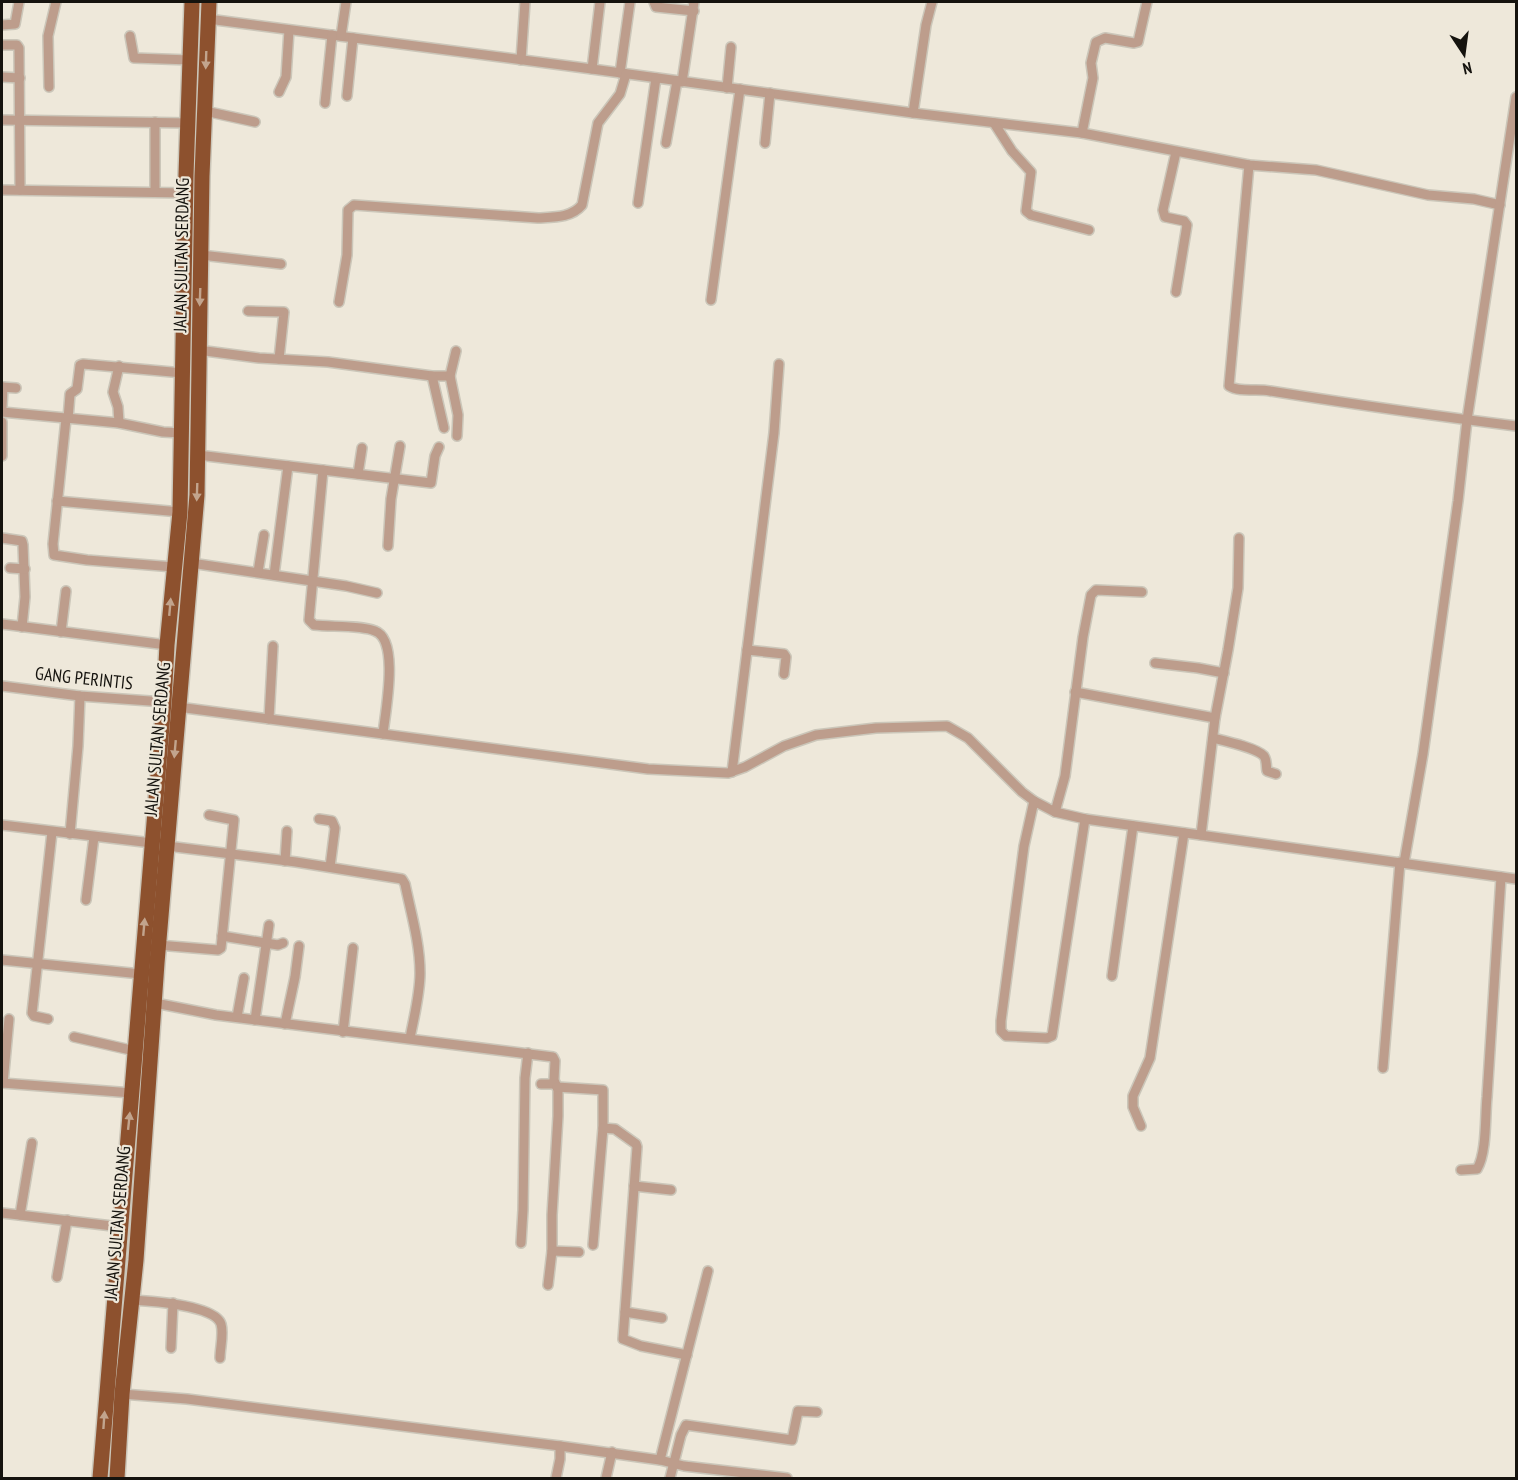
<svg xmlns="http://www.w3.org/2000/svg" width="1518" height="1480" viewBox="0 0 1518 1480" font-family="'PT Sans Narrow',sans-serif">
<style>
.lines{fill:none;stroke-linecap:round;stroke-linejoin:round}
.minor-casing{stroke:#cbc6b9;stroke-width:12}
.trunk-casing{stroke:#cbc6b9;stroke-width:18}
.minor{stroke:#bd9d8c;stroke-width:9}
.trunk{stroke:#8d512e;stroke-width:15}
.oneway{fill:#c2a48d}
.labels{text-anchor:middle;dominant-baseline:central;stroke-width:4.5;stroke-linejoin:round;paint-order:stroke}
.street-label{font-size:18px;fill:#15130e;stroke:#eee8da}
</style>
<rect width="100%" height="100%" fill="#eee8da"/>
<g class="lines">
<defs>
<g id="minor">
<polyline points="654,2 656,7 694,11"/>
<polyline points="208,19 592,69 913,113 1082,133 1249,165 1316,170 1428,195 1474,199 1500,205"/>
<polyline points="2,25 15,24 19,2"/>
<polyline points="130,36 134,58 190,60"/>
<polyline points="341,36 346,2"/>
<polyline points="2,45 17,45 19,48 20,190"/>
<polyline points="521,60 525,2"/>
<polyline points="592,69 600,2"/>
<polyline points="620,73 630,2"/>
<polyline points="2,77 20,78"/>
<polyline points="682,82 694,2"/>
<polyline points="49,87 48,36 56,2"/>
<polyline points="727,88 731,47"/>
<polyline points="279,92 286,77 289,30"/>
<polyline points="347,96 353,38"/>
<polyline points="325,103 332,35"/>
<polyline points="205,111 255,122"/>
<polyline points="913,113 926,25 932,2"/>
<polyline points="2,120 188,123"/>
<polyline points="155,122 155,192"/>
<polyline points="994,123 1012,151 1031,172 1026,211 1031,215 1089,230"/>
<polyline points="1082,133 1093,78 1091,63 1096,42 1105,38 1134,43 1138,42 1147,2"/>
<polyline points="666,143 677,81"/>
<polyline points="765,143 770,93"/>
<polyline points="1176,152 1163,210 1165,217 1184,221 1187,225 1176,292"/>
<path d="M1249,165L1229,386C1240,393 1257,388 1270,391C1352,404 1434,416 1516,426"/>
<polyline points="2,190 185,193"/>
<polyline points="638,203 656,78"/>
<polyline points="201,255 281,264"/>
<polyline points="711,300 740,89"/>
<path d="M339,302L347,255L348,210L354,205L538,218C554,217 571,218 582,205L598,123L620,94L626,74"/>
<polyline points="248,311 284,312 279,359"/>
<polyline points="198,350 259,358 328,362 432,376 450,376 456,351"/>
<polyline points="119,366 113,392 118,407 119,423"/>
<polyline points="432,376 444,428"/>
<polyline points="450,376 458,415 457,436"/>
<polyline points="2,387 16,388"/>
<polyline points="2,407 3,387"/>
<polyline points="2,412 119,423 163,432 182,433"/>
<polyline points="66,419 53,544 54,555 87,560 174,567"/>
<polyline points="68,419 70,394 77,389 80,365 83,364 183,373"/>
<polyline points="2,422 2,456"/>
<polyline points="198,455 431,483 435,456 439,447"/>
<path d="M323,470L309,620L314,625C331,627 361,625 375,631C400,640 385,713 383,734"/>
<polyline points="358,474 362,448"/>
<polyline points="57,501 180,512"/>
<polyline points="2,538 22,541 23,545 25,597 22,627"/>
<polyline points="388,546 391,499 400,446"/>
<polyline points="191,563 346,586 377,593"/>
<polyline points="10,568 25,569"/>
<polyline points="258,572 264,535"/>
<polyline points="274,575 288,466"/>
<polyline points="2,624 167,645"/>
<polyline points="61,632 66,591"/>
<polyline points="747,650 784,654 786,657 784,674"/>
<polyline points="1155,663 1198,668 1224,673"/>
<polyline points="2,686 80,696 164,702"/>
<polyline points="1075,692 1215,718"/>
<polyline points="178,707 648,769 728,773 745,767 784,746 816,735 876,728 947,726 968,738 1022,792 1034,801 1055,812 1085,819 1516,879"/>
<polyline points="269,719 273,646"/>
<path d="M1213,738C1225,741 1257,748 1264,756C1267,760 1266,767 1267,771L1276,774"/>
<polyline points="732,772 774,433 779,364"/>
<polyline points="1034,801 1024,846 1001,1021 1001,1031 1006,1036 1047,1038 1052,1036 1085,819"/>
<polyline points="1055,812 1065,776 1083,637 1091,595 1096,590 1142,592"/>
<polyline points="319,819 332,821 335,828 330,867"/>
<polyline points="2,825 152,843"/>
<polyline points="70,834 78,746 80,696"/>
<polyline points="1201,835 1215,718 1228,650 1238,588 1239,538"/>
<path d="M167,846L296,862L402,879L405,884C411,913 420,943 420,973C420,994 414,1017 410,1038"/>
<polyline points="285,861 287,831"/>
<polyline points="1404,863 1423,754 1458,501 1467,420 1516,97"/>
<polyline points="86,900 94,837"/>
<polyline points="222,936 278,945 283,943"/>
<polyline points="158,945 218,950 221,948 234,820 209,815"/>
<polyline points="2,960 141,974"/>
<polyline points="1112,976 1133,826"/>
<polyline points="155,1003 216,1015 553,1057 555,1061 554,1080 558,1090 558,1116 552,1215 552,1251 548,1285"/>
<polyline points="237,1017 244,978"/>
<polyline points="48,1019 34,1016 32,1013 52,832"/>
<polyline points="255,1020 269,925"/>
<polyline points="285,1024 295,977 299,946"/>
<polyline points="343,1032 353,948"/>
<polyline points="74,1037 135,1051"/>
<polyline points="1383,1068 1400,862"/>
<polyline points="2,1083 132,1093"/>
<polyline points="3,1083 9,1019"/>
<polyline points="541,1084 555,1084"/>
<polyline points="557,1087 603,1090 603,1128 593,1245"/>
<polyline points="1141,1126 1133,1107 1133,1096 1150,1058 1184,833"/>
<polyline points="603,1128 615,1129 636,1144 637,1147 623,1339 641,1346 687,1355"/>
<path d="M1461,1170L1477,1169C1487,1153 1485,1115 1487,1097C1492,1023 1497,950 1501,877"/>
<polyline points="634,1186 671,1190"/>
<polyline points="2,1213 121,1227"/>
<polyline points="20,1215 32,1143"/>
<polyline points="521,1243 523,1210 525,1078 528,1053"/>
<polyline points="552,1251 579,1252"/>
<polyline points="57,1277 67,1220"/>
<path d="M132,1300C150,1301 215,1305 221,1324C224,1334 220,1348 220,1358"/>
<polyline points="625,1312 662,1318"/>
<polyline points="171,1348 173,1303"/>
<polyline points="122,1394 187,1399 560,1446 660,1460 684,1466 787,1478"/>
<polyline points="660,1460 708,1271"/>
<polyline points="556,1478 560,1459 560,1446"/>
<polyline points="606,1478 612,1452"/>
<polyline points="670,1478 681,1435 686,1425 792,1440 798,1411 817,1412"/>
</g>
<g id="trunk">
<polyline points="100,1478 164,702 167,645 180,512 186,175 192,2"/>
<polyline points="117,1478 122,1394 136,1260 157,963 197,495 202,176 209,2"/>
</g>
</defs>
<!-- minor casing -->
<use href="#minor" class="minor-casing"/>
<!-- trunk casing -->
<use href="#trunk" class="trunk-casing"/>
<!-- minor -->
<use href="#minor" class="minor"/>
<!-- trunk -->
<use href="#trunk" class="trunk"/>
</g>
<!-- one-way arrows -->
<defs><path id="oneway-solid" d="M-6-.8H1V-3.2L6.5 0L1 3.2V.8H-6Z" transform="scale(1.5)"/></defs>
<g class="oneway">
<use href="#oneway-solid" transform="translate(206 60) rotate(92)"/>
<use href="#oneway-solid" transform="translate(200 297) rotate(92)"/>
<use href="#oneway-solid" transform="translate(197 492) rotate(92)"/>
<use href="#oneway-solid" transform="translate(170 607) rotate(-85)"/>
<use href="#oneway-solid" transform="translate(175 749) rotate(95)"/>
<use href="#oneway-solid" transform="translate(144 927) rotate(-85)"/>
<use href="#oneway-solid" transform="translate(129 1121) rotate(-84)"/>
<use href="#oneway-solid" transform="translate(104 1420) rotate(-86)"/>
</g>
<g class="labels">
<!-- street labels -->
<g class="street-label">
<text transform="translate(181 255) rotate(-89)">JALAN SULTAN SERDANG</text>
<text transform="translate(84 678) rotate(6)">GANG PERINTIS</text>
<text transform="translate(157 739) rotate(-85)">JALAN SULTAN SERDANG</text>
<text transform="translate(117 1223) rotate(-85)">JALAN SULTAN SERDANG</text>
</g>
</g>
<!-- border -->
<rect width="1518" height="1480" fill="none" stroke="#15130e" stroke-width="6"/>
<!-- north arrow -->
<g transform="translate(1464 54) rotate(167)" stroke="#eee8da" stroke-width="4.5" paint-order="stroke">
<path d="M0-4.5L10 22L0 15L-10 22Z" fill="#15130e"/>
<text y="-9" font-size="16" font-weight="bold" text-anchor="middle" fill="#15130e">N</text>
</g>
</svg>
